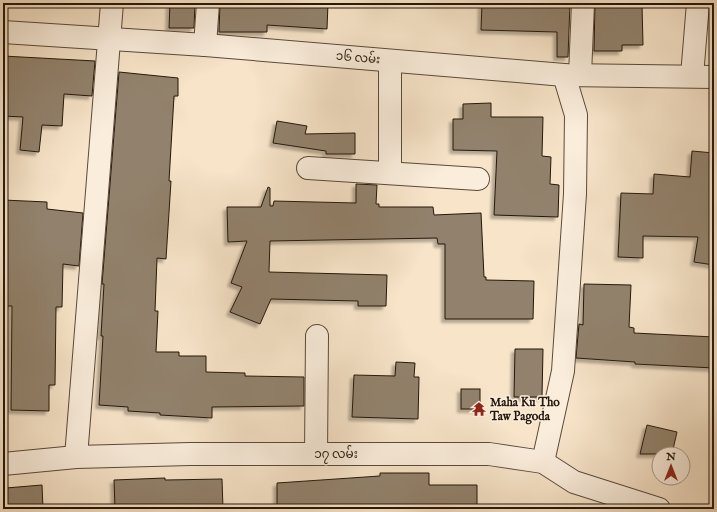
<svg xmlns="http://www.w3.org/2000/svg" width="717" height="512" viewBox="0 0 717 512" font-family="'IM FELL English','Noto Sans Myanmar',serif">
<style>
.building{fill:#92826d;stroke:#25170a;filter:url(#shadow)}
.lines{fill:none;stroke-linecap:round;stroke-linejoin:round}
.minor-casing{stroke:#5a4a3a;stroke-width:24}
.minor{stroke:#faeddc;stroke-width:22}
.labels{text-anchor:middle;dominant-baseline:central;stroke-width:3;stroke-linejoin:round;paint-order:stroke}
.street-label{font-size:12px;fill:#25170a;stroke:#faeddc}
.poi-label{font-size:12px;font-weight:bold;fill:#25170a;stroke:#faeddc;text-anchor:start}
</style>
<defs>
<filter id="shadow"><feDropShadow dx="-3.5" dy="3.5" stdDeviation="1" flood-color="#0004"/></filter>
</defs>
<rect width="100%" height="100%" fill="#f7e4c9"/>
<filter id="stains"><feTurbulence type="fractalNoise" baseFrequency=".005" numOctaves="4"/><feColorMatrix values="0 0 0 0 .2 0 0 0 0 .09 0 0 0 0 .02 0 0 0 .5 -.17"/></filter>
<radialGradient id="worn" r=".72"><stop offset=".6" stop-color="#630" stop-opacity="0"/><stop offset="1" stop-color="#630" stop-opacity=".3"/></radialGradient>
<!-- building -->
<g class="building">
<polygon points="170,3 195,3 194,28 169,28"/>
<polygon points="220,3 328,3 327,29 267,25 267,32 219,32"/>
<polygon points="482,3 570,3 568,57 557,57 557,32 481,30"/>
<polygon points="595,3 642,5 643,45 622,45 622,51 594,51"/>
<polygon points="3,56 95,61 92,96 64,94 62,126 42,125 39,152 20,150 23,117 3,116"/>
<polygon points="119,72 178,78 178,96 174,96 169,181 171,181 166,259 157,258 155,311 158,311 156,352 179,352 179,356 206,356 206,372 245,373 245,376 304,377 304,406 212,407 212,418 160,415 160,413 128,411 128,407 99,405 103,336 101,336 104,284 102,284"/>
<polygon points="491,103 491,117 543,117 542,156 551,157 550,184 559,185 558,217 494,215 497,151 453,150 453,119 463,119 463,104"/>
<polygon points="277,121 307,126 305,134 355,133 355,154 326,154 326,151 273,143"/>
<polygon points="692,151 714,153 714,265 694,262 698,237 643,236 643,258 618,257 621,193 653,194 654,174 690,177"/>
<polygon points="356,184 377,185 376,204 379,204 379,207 433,207 434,215 481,213 484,277 486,277 486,280 534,281 533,319 445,319 445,244 438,244 437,238 270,241 269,272 387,275 386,306 358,306 358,301 271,299 260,324 230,312 242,287 231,283 247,241 228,242 227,207 261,207 268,187 270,188 270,206 273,206 274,201 356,203"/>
<polygon points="3,200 47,202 47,209 83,213 79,266 63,264 62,307 56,307 55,385 49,385 49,411 11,410 12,306 3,306"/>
<polygon points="584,284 631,285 629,327 634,328 634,333 714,337 714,368 635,364 635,362 576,358 579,324 583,325"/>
<polygon points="515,349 543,349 542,397 514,397"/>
<polygon points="396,362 415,363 414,377 419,377 418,419 352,417 354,375 395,376"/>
<rect x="461" y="389" width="19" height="20"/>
<polygon points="647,425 677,432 672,454 640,454"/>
<polygon points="380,473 429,473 429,485 477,485 477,509 277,509 277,483 380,476"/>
<polygon points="165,478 165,480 222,479 223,509 115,509 114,480"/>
<polygon points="42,485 43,509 7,509 6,488"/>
</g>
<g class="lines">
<defs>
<g id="minor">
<polyline points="3,32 205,45 564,75 714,77"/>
<polyline points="205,45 208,3"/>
<polyline points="390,61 390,173"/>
<polyline points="580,75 583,3"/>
<polyline points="692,76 698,3"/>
<polyline points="308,168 478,179"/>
<polyline points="316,454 317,336"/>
<polyline points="76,457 112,3"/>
<polyline points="543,462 563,371 575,194 576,115 564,75"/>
<polyline points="3,464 76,457 190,454 489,454 543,462 574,482 659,509"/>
</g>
</defs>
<!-- minor casing -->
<use href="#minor" class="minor-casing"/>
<!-- minor -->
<use href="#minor" class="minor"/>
</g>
<!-- icons -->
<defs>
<symbol id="temple-bare" viewBox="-9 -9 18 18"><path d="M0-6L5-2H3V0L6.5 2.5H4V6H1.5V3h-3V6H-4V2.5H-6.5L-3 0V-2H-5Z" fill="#8f2418" stroke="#faeddc" stroke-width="2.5" paint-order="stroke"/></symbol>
</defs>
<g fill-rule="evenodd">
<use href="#temple-bare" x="469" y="399" width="20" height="20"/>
</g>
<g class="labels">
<!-- street labels -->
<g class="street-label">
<text transform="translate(358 58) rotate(5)">၁၆ လမ်း</text>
<text x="336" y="454">၁၇ လမ်း</text>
</g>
<!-- poi labels -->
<g class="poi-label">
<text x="490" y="402">Maha Ku Tho<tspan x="490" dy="14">Taw Pagoda</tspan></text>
</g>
</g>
<!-- margin -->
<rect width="717" height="512" fill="none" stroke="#f7e4c9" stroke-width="16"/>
<rect x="4" y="4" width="709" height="504" fill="none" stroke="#25170a" stroke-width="2"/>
<rect x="8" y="8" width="701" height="496" fill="none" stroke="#25170a"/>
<!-- north arrow -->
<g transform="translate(671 466)"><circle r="19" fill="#faeddc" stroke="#a59788"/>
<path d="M0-3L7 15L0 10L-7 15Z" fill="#8f2418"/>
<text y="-6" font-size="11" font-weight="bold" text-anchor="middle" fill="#25170a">N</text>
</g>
<rect width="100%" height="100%" filter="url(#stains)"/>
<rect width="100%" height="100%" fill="url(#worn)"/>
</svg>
